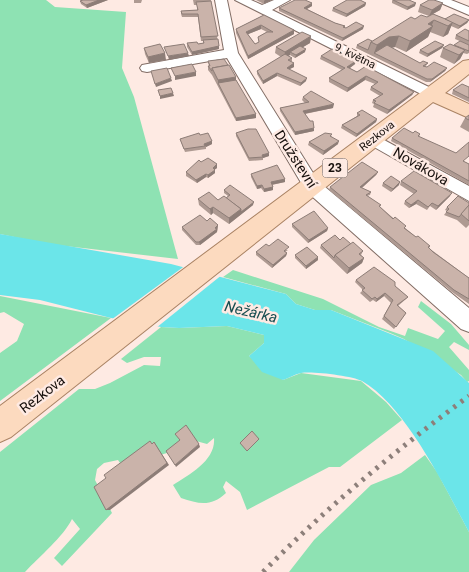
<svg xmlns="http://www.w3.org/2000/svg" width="469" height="572" viewBox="0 0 469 572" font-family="Roboto,sans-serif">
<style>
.green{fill:#8ee2b3}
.water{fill:#6be5e9}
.pier{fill:#feeae3}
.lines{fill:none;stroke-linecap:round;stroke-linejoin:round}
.minor-casing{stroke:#826d65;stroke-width:2}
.major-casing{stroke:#aa8364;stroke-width:2}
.minor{fill:#fff;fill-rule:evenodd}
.major{fill:#fcdabf;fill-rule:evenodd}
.rail{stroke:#8d7f7a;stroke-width:5;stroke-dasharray:3 6;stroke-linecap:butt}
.wall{fill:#ae9a92;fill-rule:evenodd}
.shaded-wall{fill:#8d7d77}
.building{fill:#cab3aa;stroke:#8d7d77;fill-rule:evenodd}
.labels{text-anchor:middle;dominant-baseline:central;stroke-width:5;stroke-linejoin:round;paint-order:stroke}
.far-street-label{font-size:11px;fill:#160f0c;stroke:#feeae3}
.shield{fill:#feeae3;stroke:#5c514c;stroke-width:1}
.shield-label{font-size:12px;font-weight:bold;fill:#160f0c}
.street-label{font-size:14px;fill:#160f0c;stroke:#feeae3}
.water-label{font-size:15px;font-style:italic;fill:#174e50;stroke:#feeae3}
</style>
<rect width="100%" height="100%" fill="#feeae3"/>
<!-- green -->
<g class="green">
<polygon points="0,0 46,0 55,7 126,12 122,68 134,97 178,259 48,244 0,234"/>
<polygon points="233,270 323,299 379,327 405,336 408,328 438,339 445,331 418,307 421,301 451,324 469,345 469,350 454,342 449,347 469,370 469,381 467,382 461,375 404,339 390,333 331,310 315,310 296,304 286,294 223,277"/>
<polygon points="0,296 111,318 0,401 0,353 17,341 24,324 4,312 0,313"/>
<path d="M227,326L264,335V343L249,356L283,380L301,373L361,381L386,402L402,420L340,467H329L247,510L240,492L226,481L223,487L226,493C211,507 199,504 181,498L173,485C190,474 216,460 214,438L207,444L196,441L181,443L167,453L122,466L118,460L104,463L97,469L95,480L112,513L62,566L54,558L80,529L72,519C63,537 40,556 25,572H0V452L79,389H95L110,383L144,365L160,366L161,357H144L127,363L121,359L161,327L179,328Z"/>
<polygon points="425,455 437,472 469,532 469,572 289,572 314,540 371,485 401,473"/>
</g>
<!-- water -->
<path class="water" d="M0,234L171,264L286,294L296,304L315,310H331L433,351L469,383V532C445,488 406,406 362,381C352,376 313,371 301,373C295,374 289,378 283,380L262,372L249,356L264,343V335L227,326L179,328L161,327L111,318L40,300L0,295Z"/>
<!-- pier -->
<polygon class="pier" points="186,265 223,274 156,328 111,320"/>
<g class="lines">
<defs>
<g id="minor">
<polygon points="215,0 227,0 238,53 318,181 469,308 469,332 461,329 306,191 227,58 147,72 142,71 140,68 142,65 224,50"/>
<polygon points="235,0 251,0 262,5 274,0 290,0 272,10 437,91 440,94 437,97 427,97"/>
<polygon points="434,0 451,0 469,7 469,15"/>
<polygon points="373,134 469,186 469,201 367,143 365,139 367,135"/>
</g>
<polygon id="major" points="469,60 469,74 445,93 469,104 469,118 433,102 11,437 0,442 0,406 463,61"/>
</defs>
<!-- minor casing -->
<use href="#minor" class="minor-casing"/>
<!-- major casing -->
<use href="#major" class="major-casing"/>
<!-- minor -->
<use href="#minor" class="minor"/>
<!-- major -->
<use href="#major" class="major"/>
<!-- rail -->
<path class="rail" d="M263,572C327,507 396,450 469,396"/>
</g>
<!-- wall -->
<g class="wall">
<polygon points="83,0 108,0 87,8 81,4 80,1"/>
<polygon points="134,0 142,0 141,3 134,3"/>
<polygon points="193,0 211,0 219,49 192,55 187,47 187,43 198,44 203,43 203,41 201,41 198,17 182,17 181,14 181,11 197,10 197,5 194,5"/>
<polygon points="256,0 272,0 264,4"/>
<polygon points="392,0 415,6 407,10 392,3"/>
<polygon points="366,3 365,6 346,17 332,11 333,8"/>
<polygon points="443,3 440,10 433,14 445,19 469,20 467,23 458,29 451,26 448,34 443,37 430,32 428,37 406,52 395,47 391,48 420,63 428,63 425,67 427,67 447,68 445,71 430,82 426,82 356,48 357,45 372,41 415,19 427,17 429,16 418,12 420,5"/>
<polygon points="312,6 307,9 335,23 345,26 345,28 363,29 342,41 279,11 279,8"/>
<path d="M264,15L294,34L248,59L236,33V29ZM261,29L267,32L258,37L259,42L255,44L248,34Z"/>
<polygon points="469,31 469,45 455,39 456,35"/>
<polygon points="311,36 310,43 303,47 305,52 295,58 290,55 288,56 292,58 292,61 291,62 294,63 294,67 289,69 306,81 300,86 277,76 263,84 257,74 257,71 281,57 275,53 276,47"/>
<polygon points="444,45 442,48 427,57 419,53 420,50"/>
<polygon points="469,45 469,53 467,54 463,53 460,59 454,64 440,57 443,48 454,46"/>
<polygon points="144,48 166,60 149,63 145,54"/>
<polygon points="321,56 355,64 350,68 357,72 414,92 412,95 387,114 373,107 374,104 372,103 373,100 380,96 370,90 371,87 375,84 365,80 347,92 329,82 329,78 342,70 320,59"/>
<polygon points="208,61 236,80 256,118 236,121 212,75 208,70 208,66 209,66"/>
<polygon points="469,87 469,102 452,94 453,90"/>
<polygon points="303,97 333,108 305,114 314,131 295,135 280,111 280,108 305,103 302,100"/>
<polygon points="357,113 377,119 376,122 356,137 341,128 342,125 357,116"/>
<polygon points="469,115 469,132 460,127 465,118"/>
<polygon points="236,133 269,156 263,158 263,160 249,161 236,136"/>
<polygon points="413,133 420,134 419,137 469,164 469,185 391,141 392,138"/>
<polygon points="332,134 331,136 338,144 323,155 308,145 309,142"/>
<polygon points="200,135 212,141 212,144 206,147 206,149 185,152 181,142 180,139"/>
<polygon points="201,162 217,164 217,168 215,169 215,173 208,178 206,177 197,183 186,176 186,172"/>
<polygon points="378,172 376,175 362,188 371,192 370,195 367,196 416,237 430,246 429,248 469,278 469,304 452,292 329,190 330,187"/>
<polygon points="251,174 285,179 285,182 272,185 273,187 273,190 264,192 261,188 257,189 251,177"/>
<polygon points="401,181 450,196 436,210 430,206 427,210 416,204 409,208 404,204 405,201 414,194 400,185"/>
<polygon points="383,183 399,185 391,192 382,186"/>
<polygon points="224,190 253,205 229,224 213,213 211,215 199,205 198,199 218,200 226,198 228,196 224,193"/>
<polygon points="469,203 469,225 466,228 457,220 444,215 447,211 445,210 447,207"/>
<polygon points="207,221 218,225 217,232 200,245 196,245 182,230 182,227"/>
<polygon points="292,224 328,228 327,231 308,243 292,227"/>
<polygon points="340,240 351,244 363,251 361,255 364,258 362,263 347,274 320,248 321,245"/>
<polygon points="269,246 288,250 285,252 287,253 286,256 272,268 256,255 256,252"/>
<polygon points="295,255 318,257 318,260 306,269 295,258"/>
<polygon points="356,280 395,286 408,297 406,299 398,306 406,313 394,329 382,319 391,303 384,296 376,302 373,300 370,302 360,293 363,290 355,282"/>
</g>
<!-- shaded-wall -->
<g class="shaded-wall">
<polygon points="99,0 108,0 87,8 86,5"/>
<polygon points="265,0 272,0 264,4 264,1"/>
<polygon points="312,3 312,6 303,11 304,8"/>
<polygon points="366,3 365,6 346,17 347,14"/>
<polygon points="416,3 415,6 407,10 408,7"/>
<polygon points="443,3 440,10 429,16 432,10"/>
<polygon points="434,20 431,27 433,26 428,37 406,52 410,41 428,24"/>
<polygon points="469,20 467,23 458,29 460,26"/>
<polygon points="453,22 448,34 443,37 448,26"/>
<polygon points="261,25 261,29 246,35 246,32"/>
<polygon points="364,26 363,29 342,41 343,38"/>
<polygon points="294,30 294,34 248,59 248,56"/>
<polygon points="311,36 310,43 293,53 290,52 290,55 284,58 285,52"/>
<polygon points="399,36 395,47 386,49 374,53 377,45 389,37"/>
<polygon points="444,45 442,48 427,57 428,54"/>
<polygon points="219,46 219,49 192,55 192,52"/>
<polygon points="306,49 305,52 295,58 296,55"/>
<polygon points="465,50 460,59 454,64 459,55"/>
<polygon points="165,53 166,60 149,63 148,57"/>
<polygon points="188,53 189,56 169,60 168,56"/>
<polygon points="356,61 355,64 347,70 347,67"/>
<polygon points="294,63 294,67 286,71 287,68"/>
<polygon points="447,68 445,71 430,82 432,79"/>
<polygon points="196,72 196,76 175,80 175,76"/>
<polygon points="277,73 277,76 263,84 263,81"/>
<polygon points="366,76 365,80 347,92 348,88"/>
<polygon points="236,77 236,83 218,83 218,80"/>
<polygon points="171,78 172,81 156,87 155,84"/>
<polygon points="307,78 306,81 300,86 301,83"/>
<polygon points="414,92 412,95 387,114 389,110"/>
<polygon points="173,93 174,96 160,99 160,96"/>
<polygon points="334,104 333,108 303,114 303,111"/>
<polygon points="256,114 256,118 236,121 236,118"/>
<polygon points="377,119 376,122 356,137 357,134"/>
<polygon points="314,128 314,131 295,135 295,132"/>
<polygon points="212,141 212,144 206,147 204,144"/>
<polygon points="339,141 338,144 323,155 324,151"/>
<polygon points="269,153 269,156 263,158 262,155"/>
<polygon points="217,164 217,168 213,171 213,168"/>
<polygon points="215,170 215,173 208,178 208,175"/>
<polygon points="378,172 376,175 359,190 360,187"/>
<polygon points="206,174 206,177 197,183 196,180"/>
<polygon points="285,179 285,182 270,185 271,182"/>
<polygon points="400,182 399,185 391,192 393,189"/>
<polygon points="262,185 261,188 257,189 257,186"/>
<polygon points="273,187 273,190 264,192 264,189"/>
<polygon points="452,193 450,196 436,210 438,206"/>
<polygon points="418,200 416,204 409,208 411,205"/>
<polygon points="254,202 253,205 229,224 229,218 241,209"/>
<polygon points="213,207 213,213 211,215 210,209"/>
<polygon points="218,225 217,232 200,245 199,242"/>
<polygon points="328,228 327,231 308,243 309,240"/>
<polygon points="287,253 286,256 272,268 273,265"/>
<polygon points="318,257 318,260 306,269 306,266"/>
<polygon points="364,258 362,263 347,274 349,268"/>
<polygon points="385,293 384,296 376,302 377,299"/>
<polygon points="154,442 169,465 110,510 106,510"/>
<polygon points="199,444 200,447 176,467 175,465"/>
</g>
<!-- building -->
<g class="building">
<polygon points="83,0 99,0 86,5 80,1"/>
<polygon points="295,0 305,0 312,3 304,8 335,23 345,26 343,27 346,28 356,22 364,26 343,38 279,8"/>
<polygon points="347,0 360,0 366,3 347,14 333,8"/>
<polygon points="393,0 409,0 416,3 408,7"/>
<polygon points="429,0 434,0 443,3 432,10 420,5"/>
<polygon points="211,1 218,36 201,37 198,14 182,14 181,11 198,10 196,2"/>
<polygon points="433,14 453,22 448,26 434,20 428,24 433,26 410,41 399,36 389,37 377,45 371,42 411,17 415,19 421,15 427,17"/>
<polygon points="454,14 469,20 460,26 445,19"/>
<path d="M264,15L294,30L248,56L236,29ZM261,25L273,32H267L258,37L259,42L255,44L246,32Z"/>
<polygon points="465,29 469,31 469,41 456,35"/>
<polygon points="302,32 311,36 285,52 276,47"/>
<polygon points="218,39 219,46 192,52 187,43 197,42 198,44 204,43 203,40"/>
<polygon points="368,39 372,41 371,42 368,50 357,45"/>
<polygon points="435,41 444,45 428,54 420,50"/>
<polygon points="460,41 469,45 469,51 454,45"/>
<polygon points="160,44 165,53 148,57 144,48"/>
<polygon points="184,44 188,53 168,56 164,47"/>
<polygon points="450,44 465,50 459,55 443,48"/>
<polygon points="387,45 420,63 423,61 428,63 423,66 427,67 434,62 447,68 432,79 427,79 374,53"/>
<polygon points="300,46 306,49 296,55 290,52"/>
<polygon points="332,49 356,61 347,67 357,72 366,66 414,92 389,110 374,103 376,101 373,100 383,94 371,87 378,82 366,76 348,88 329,78 345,68 321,56"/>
<polygon points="285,54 292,58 288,60 294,63 287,68 307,78 301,83 277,73 263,81 257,71"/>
<polygon points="224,59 228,65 212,68 212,71 208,66 210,66 208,61"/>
<polygon points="192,64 196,72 175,76 171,68"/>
<polygon points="229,65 236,77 218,80 212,68"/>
<polygon points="167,68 171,78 155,84 151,71"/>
<polygon points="236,80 256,114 236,118 218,83"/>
<polygon points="462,84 469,87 469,98 453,90"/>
<polygon points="171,88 173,93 160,96 158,90"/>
<polygon points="311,91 334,104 303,111 310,121 313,121 314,128 295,132 280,108 309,102 303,97"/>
<polygon points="362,110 377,119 357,134 342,125 360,115 357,113"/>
<polygon points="469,115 469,120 465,118"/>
<polygon points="404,128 413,133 415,131 420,134 418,136 456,153 469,142 469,156 463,161 469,164 469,181 392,138"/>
<polygon points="248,129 256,129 269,153 262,155 263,157 249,158 236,133"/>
<polygon points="199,133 200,135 208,133 212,141 204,144 205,146 184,149 180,139"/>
<polygon points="325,133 332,134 330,136 339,141 324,151 309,142"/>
<polygon points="208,158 217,164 213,168 215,170 208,175 206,174 196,180 186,172 199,160 201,162"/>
<polygon points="362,162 378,172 360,187 371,192 366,195 381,205 379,206 393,219 395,217 406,226 404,228 416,237 418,236 430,246 428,247 433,252 469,278 469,299 454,290 330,187"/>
<polygon points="277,165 285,179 271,182 273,187 264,189 262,185 257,186 251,174"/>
<polygon points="414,171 452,193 438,206 432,203 428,207 418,200 411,205 405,201 417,191 401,181"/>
<polygon points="391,176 400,182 393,189 383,183"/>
<polygon points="230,185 254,202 241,212 241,209 226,198 230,195 224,190"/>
<polygon points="209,192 218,200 224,196 241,209 229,218 213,207 210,209 198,199"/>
<polygon points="458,196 469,203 469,205 459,217 446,212 449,209 447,207"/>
<polygon points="469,205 469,221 461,214"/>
<polygon points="314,211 328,228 309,240 292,224"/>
<polygon points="200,215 207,221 210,218 218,225 215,228 217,229 199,242 196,242 182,227"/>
<polygon points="335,235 340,240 343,237 351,244 335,255 334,258 321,245"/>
<polygon points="278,239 289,247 284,251 287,253 273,265 256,252 266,244 269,246"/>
<polygon points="353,242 363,251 359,254 364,258 349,268 335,255"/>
<polygon points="307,247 318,257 306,266 295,255"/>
<polygon points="374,267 395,282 395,286 408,297 397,305 406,313 396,327 384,316 393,300 385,293 377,299 375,297 372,299 362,290 365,288 356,280"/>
<polygon points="186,425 199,444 175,465 166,451 180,440 175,434"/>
<polygon points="252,431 259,439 247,451 240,443"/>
<polygon points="150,441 152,444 154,442 167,463 106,510 94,487 106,478 104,475"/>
</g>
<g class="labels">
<!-- far-street labels -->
<g class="far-street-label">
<text transform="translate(355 56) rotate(26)">9. května</text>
<text transform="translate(377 136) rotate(-38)">Rezkova</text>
</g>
<!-- shield labels -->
<rect class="shield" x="322.5" y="158.5" width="25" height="19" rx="4"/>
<g class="shield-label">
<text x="335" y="168">23</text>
</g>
<!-- street labels -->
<g class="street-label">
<text transform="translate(296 159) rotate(57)">Družstevní</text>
<text transform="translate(421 166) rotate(30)">Novákova</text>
<text transform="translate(42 394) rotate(-37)">Rezkova</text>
</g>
<!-- water labels -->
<g class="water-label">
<text transform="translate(251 312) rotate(13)">Nežárka</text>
</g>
</g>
</svg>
